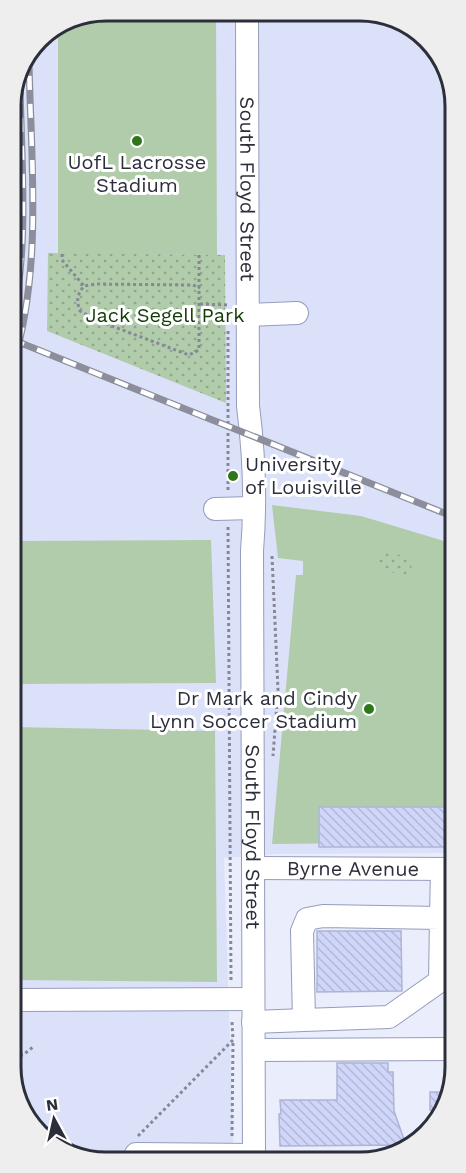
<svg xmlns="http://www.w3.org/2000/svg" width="466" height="1173" viewBox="0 0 466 1173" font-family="'Work Sans',sans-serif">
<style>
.built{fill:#dce1fa}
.grass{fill:#b1ccab}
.park{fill:url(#park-dots)}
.building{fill:url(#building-back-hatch);stroke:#aeb4d5;stroke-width:1.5}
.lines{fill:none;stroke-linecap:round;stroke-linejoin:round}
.minor-casing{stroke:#969cbc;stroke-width:24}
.path{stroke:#868896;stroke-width:3;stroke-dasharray:3 3;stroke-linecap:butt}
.minor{stroke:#fff;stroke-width:22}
.rail-casing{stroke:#8c8e9c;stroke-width:7}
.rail{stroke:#fff;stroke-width:4.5;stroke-dasharray:14;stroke-linecap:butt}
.poi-dot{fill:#2e761a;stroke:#fff;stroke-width:2}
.labels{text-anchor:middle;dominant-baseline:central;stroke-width:6;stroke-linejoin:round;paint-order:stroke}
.poi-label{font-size:20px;fill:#2c2e3b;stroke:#fff}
.street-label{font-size:20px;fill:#2c2e3b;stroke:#fff}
.park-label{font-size:20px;fill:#113b06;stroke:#fff}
.rim{fill:none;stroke:#2c2e3b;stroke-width:3}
</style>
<defs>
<pattern id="park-dots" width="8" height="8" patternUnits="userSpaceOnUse" patternTransform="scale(1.5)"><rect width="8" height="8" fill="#b1ccab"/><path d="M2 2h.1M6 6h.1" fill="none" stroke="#90a68c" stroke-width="1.8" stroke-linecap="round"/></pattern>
<pattern id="building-back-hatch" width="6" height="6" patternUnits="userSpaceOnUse" patternTransform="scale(1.5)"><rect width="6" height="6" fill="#cfd6f9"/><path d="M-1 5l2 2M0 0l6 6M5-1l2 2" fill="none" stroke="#b2b8d6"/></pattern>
</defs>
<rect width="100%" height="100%" fill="#eaedfb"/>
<!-- built -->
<polygon class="built" points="106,11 379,12 427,38 452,81 455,853 275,854 224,858 234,1160 88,1161 43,1139 14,1092 11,99 43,34"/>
<!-- grass -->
<g class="grass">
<polygon points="106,11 216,11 217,255 58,254 58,29"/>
<polygon points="272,505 361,516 454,544 455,842 272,844 296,575 303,575 303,561 278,558"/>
<polygon points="211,540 216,683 12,684 12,541"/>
<polygon points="13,727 215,731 217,982 13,980"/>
</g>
<!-- park -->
<g class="park">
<polygon points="48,253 225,255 226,403 47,331"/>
<polygon points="382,550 414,559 408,577 377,568"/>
</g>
<!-- building -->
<g class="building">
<rect x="319" y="807" width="136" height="40"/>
<polygon points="317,931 401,931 402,991 317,992"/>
<polygon points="337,1063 388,1063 388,1072 393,1072 394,1111 406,1145 280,1146 279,1114 281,1114 280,1100 337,1100"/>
<polygon points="430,1092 448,1092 442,1110 430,1110"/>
</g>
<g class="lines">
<defs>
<g id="minor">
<path id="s1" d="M247,11L248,406C254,453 256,503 252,551L254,1160"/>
<polyline points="248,315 297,313"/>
<polyline points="215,509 253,508"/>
<path id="s2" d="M253,868L455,869"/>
<polyline points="442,869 441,918 455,918"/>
<polyline points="13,1000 253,999"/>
<polyline points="253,1022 304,1020 302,931 307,919 323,916 441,918 440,981 389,1017 304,1020"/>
<polyline points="254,1050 453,1049"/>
<polyline points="136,1154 254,1155"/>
</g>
</defs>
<!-- minor casing -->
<use href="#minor" class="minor-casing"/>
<!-- path -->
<g class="path">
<polyline points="62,254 62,260 84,286"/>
<path d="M199,255V350L189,355L101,322L80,311C76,300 77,295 84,286L96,284L193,285L200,288"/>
<polyline points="200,304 228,305 228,307"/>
<polyline points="228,490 228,329"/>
<polyline points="228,527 231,982"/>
<polyline points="272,556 278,690 273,756"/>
<polyline points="14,1055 23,1055 33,1047"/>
<polyline points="138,1136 233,1040 232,1022"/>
<polyline points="232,1136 233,1041"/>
</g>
<!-- minor -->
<use href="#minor" class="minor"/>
<defs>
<g id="rail">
<path d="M11,327C30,247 21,163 20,81"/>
<polyline points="11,339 454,517"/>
<path d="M12,368C43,270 31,163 29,62"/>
</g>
</defs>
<!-- rail casing -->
<use href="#rail" class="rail-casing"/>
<!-- rail -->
<use href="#rail" class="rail"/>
</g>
<!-- markers -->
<g class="poi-dot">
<circle cx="137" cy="141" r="6"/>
<circle cx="233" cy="476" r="6"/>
<circle cx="369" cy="709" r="6"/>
</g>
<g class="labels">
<!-- poi labels -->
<g class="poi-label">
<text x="137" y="162">UofL Lacrosse<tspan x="137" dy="23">Stadium</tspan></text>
<text x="245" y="464" text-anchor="start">University<tspan x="245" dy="23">of Louisville</tspan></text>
<text x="357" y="698" text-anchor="end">Dr Mark and Cindy<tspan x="357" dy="23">Lynn Soccer Stadium</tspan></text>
</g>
<!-- street labels -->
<g class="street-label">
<text stroke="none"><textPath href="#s1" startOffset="178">South Floyd Street</textPath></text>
<text stroke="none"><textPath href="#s1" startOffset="826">South Floyd Street</textPath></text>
<text stroke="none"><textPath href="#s2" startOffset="100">Byrne Avenue</textPath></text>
</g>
<!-- park labels -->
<g class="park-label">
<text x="165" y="315">Jack Segell Park</text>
</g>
</g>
<!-- crop -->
<path d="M0 0H466V1173H0ZM106 21H360A85 85 0 0 1 445 106V1067A85 85 0 0 1 360 1152H106A85 85 0 0 1 21 1067V106A85 85 0 0 1 106 21Z" fill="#eeeeef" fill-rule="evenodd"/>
<path class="rim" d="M106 21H360A85 85 0 0 1 445 106V1067A85 85 0 0 1 360 1152H106A85 85 0 0 1 21 1067V106A85 85 0 0 1 106 21Z"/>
<!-- north arrow -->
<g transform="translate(54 1119) rotate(352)" stroke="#ffffff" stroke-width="4.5" paint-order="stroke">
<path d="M0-4.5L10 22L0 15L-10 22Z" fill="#2c2e3b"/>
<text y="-9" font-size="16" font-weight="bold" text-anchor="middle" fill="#2c2e3b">N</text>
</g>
</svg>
